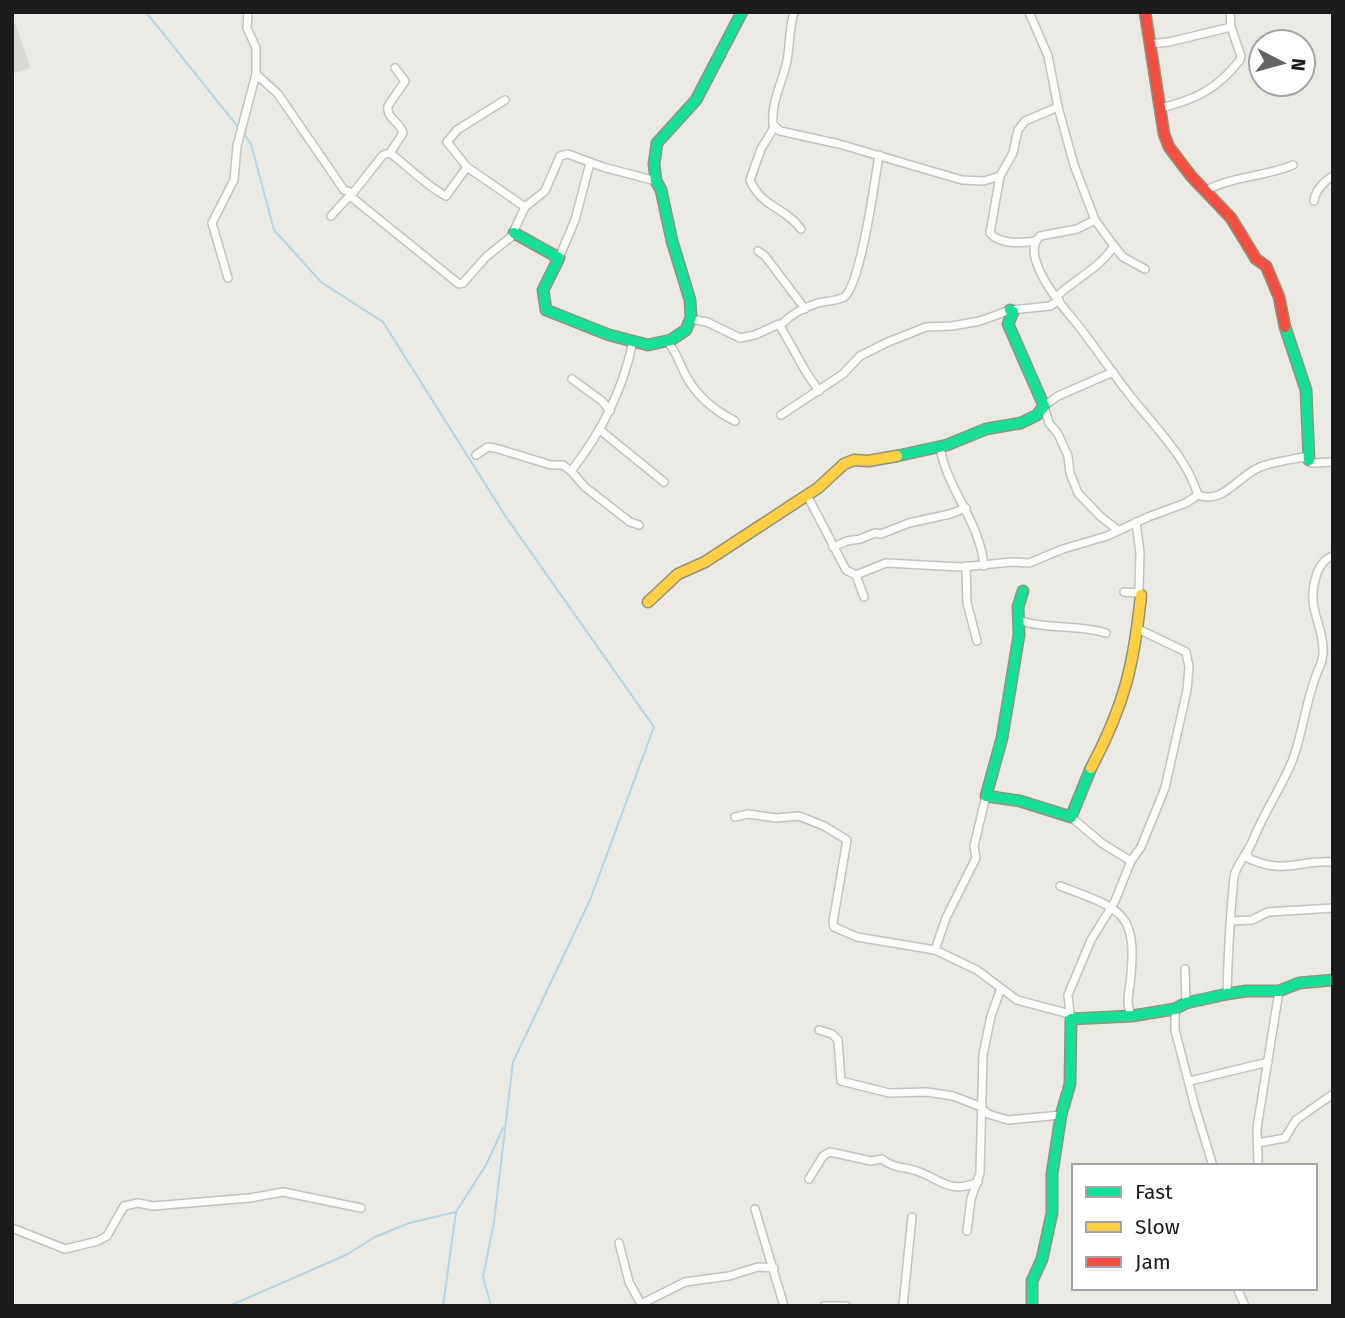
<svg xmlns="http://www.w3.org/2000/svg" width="1345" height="1318" viewBox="0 0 1345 1318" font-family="'Fira Sans',sans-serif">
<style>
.residential{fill:#d9d8d5}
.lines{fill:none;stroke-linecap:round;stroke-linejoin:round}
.stream{stroke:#b3d4e2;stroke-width:2}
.street-casing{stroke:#c2c2c0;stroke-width:10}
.fast-casing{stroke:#90947c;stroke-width:13}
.slow-casing{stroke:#90947c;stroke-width:13}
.jam-casing{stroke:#90947c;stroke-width:13}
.street{stroke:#fcfcfb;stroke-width:7}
.fast{stroke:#16e098;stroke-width:10}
.slow{stroke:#ffcf43;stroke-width:10}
.jam{stroke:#f24e42;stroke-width:10}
</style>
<rect width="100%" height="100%" fill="#eae9e4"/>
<!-- residential -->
<polygon class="residential" points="12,23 15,23 31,68 12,74"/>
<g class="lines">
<!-- stream -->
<g class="stream">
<polyline points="146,12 238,127"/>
<polyline points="244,134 251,144 274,230 321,282 383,322 506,517 654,727 590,900 513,1062 494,1222 483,1277 491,1306"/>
<polyline points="229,1306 346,1255 375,1237 409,1223 456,1212"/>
<polyline points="443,1306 456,1212 486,1165 503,1128"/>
</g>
<defs>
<g id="street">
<path d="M248,12L247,28L256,48V74L278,94L344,190L353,193L383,155L390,153C409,167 425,185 446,196L467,167L525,207"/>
<path d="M794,12C789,29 790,45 787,61C782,84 771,101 773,125L780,131L839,144L962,180L984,181L1000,176L1013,153L1018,130L1025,121L1058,107"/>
<path d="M1029,12L1048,56L1058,107L1074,165L1095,220L1114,246C1100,268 1075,279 1056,297"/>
<polyline points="1149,44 1169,42 1231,27"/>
<path d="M1161,108C1197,99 1217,89 1240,60L1241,56L1231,27L1230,12"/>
<path d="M775,126L761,149L750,180C761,207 785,207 801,229"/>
<path d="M390,153L403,133C400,121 386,119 388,106L405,81L395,68"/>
<polyline points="467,167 447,142 457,130 505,100"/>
<path d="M1000,176L990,233C1000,245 1021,243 1036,241"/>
<path d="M1205,191C1232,176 1264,177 1293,165"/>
<polyline points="350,196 459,284 463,283 486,257 511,237 525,207 545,191 560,156 568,154 603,167 656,181"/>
<path d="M1314,201C1315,191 1324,181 1333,176"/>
<polyline points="331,216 352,193"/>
<path d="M1095,220L1077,229L1040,236C1033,243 1033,252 1036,261C1043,284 1062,306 1077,324C1096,348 1113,374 1132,398C1156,428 1186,457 1198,495C1223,505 1238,476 1260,467C1273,462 1289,460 1303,457L1312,463L1333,462"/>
<polyline points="1114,246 1123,257 1145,269"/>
<polyline points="758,251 765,256 805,309"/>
<polyline points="559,258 575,220 590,163"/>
<polyline points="228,278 212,223 234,180 237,146 256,74"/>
<polyline points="690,319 707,322 740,338 755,335 779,324 806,372 819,391"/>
<path d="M781,325C790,315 805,307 818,303C826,301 837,301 844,297C861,285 875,179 879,155"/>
<path d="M633,341C623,390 602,432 571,471L585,487L630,522L639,525"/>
<path d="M667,341C676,351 680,364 686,376C697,396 715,411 735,421"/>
<polyline points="1113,372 1058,396 1044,406 1049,423 1058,434 1068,456 1070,473 1078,493 1101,517 1118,530"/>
<polyline points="572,379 602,401 610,411"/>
<polyline points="781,415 843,374 860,356 888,342 926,327 952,326 980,321 1010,310 1050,306 1059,300"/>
<polyline points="600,430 664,482"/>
<path d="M940,447C947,490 980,521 984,566"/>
<polyline points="476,455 488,447 495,448 551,465 563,465 571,471"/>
<polyline points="807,495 846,570 856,575"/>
<polyline points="833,547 847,541 860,539 875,533 881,534 909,523 950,514 966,508"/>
<polyline points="966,566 967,603 977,641"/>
<polyline points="1124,592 1137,593 1139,590 1140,553 1136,522"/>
<polyline points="864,597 856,575 886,563 961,567 1012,562 1029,563 1063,549 1107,536 1148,517 1186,503 1198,495"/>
<path d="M1019,620C1046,630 1078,624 1106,633"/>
<polyline points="735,817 748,814 776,818 799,816 824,826 847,840 833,922 834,927 857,937 935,950 977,970 1017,1000 1070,1014 1073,1019"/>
<polyline points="1071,817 1103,844 1131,861"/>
<path d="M1247,852L1248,858C1283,875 1298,860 1333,862"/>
<path d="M1060,886C1124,910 1138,912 1130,985C1128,996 1126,1006 1132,1016"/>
<polyline points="1231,921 1252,920 1268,912 1333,908"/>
<polyline points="935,950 946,918 976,858 974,846 986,796"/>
<polyline points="1185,969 1186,1003"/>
<path d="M1227,994C1228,955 1230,916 1234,877C1235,867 1249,851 1253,840C1264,812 1282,787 1293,759C1303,731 1306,701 1317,673C1320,666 1323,660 1323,653C1324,638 1318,625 1315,612C1310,595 1314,562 1333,556"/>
<polyline points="1175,1009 1175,1030 1195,1107 1213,1166"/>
<polyline points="1070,1014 1068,995 1091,940 1115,901 1131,861 1141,847 1165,788 1187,690 1189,667 1186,652 1138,629"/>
<polyline points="819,1030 832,1034 838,1040 841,1081 889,1093 927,1092 953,1096 979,1106 988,1114 1008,1120 1061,1115"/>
<polyline points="1190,1081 1268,1062"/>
<polyline points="1258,1143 1285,1138 1296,1120 1333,1094"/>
<polyline points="1258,1161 1257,1128 1279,991"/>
<path d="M809,1179L823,1156L830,1152L871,1161L882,1159C891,1167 902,1167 914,1170C940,1178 948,1195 978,1182"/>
<polyline points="755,1209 784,1306"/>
<polyline points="12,1228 65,1249 98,1241 107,1236 124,1206 138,1203 153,1206 250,1198 283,1192 361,1208"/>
<polyline points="967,1231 971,1199 980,1173 983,1055 991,1016 1001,988"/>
<polyline points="619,1243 629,1282 642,1306"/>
<polyline points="1237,1288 1245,1306"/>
<polyline points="641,1304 685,1282 729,1276 758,1267 774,1268"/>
<polyline points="824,1306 846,1306"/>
<polyline points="903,1306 912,1217"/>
</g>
<g id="fast">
<polyline points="514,233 559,258 543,290 546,310 609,335 648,345 671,340 686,330 691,317 690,300 672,241 661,190 656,181 654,164 657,143 696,100 742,12"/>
<polyline points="1285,327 1306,390 1309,460"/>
<polyline points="897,456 947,445 986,429 1021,423 1037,415 1044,406 1008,324 1013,312 1010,310"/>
<polyline points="1023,591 1018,607 1019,635 1002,738 986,796 1020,801 1071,817 1091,768"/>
<polyline points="1032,1306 1032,1281 1042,1259 1052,1213 1052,1174 1061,1115 1070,1084 1071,1019 1132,1016 1175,1009 1186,1003 1227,994 1246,991 1279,991 1299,983 1333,980"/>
</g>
<g id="slow">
<polyline points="648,602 678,574 705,562 818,488 844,464 854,460 868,461 897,456"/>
<path d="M1091,768C1124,706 1134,665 1141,595"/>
</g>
<polyline id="jam" points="1145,12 1164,134 1169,147 1191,176 1231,218 1256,259 1266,266 1279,297 1285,327"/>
</defs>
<!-- street casing -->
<use href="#street" class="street-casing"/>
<!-- fast casing -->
<use href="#fast" class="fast-casing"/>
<!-- slow casing -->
<use href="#slow" class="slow-casing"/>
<!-- jam casing -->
<use href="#jam" class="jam-casing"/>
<!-- street -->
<use href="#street" class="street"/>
<!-- fast -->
<use href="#fast" class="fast"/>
<!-- slow -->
<use href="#slow" class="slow"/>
<!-- jam -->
<use href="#jam" class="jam"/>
</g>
<!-- border -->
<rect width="1345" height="1318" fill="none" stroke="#1b1b1b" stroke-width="28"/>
<!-- legend -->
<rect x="1072" y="1164" width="245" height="126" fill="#ffffff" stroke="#a4a4a4" stroke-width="2"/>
<rect x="1086" y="1187" width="35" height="10" fill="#16e098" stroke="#a4a4a4" stroke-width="2"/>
<text x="1135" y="1199" font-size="21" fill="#1b1b1b">Fast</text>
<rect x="1086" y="1222" width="35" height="10" fill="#ffcf43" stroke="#a4a4a4" stroke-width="2"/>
<text x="1135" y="1234" font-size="21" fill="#1b1b1b">Slow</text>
<rect x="1086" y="1257" width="35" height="10" fill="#f24e42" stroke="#a4a4a4" stroke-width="2"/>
<text x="1135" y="1269" font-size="21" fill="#1b1b1b">Jam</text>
<!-- north arrow -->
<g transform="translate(1282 63) rotate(96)"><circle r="33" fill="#ffffff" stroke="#a4a4a4" stroke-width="2"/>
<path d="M0-5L12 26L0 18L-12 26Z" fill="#636361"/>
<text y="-10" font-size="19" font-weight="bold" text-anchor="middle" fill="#1b1b1b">N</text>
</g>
</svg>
